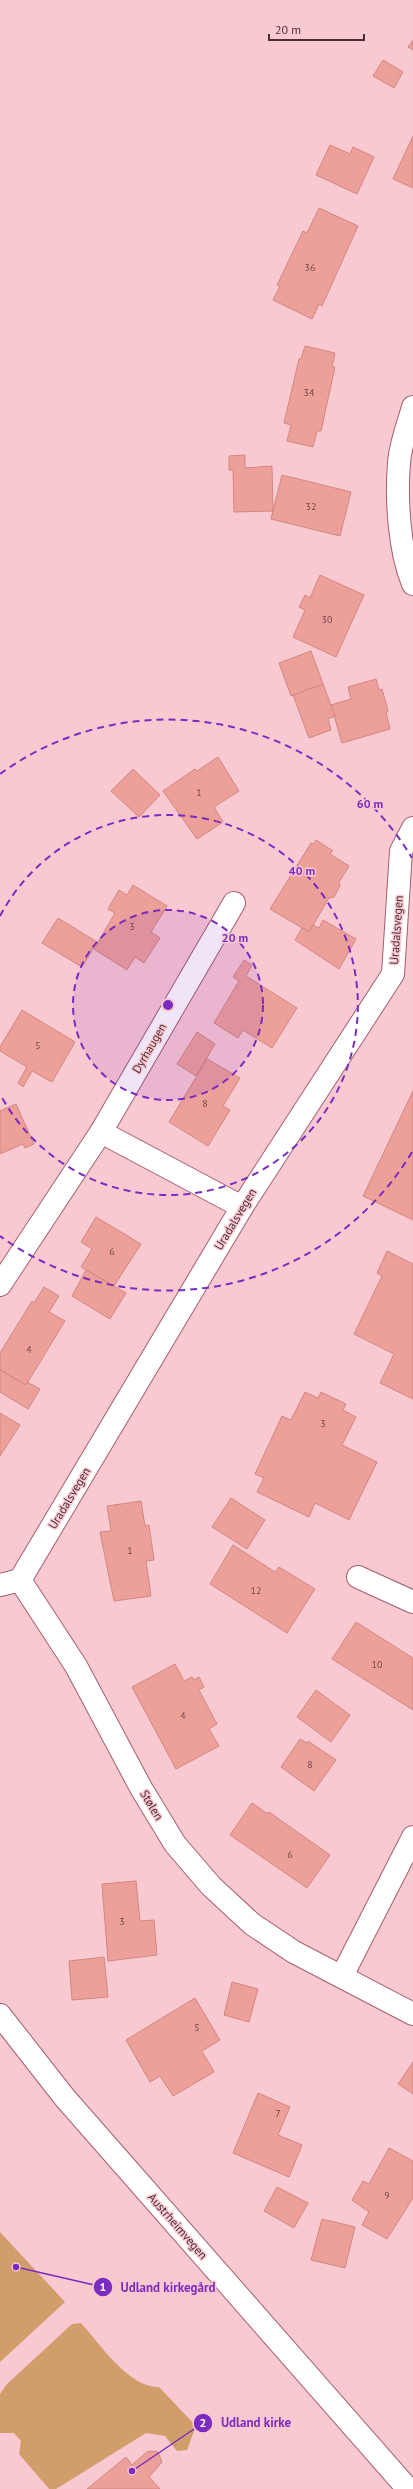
<svg xmlns="http://www.w3.org/2000/svg" width="413" height="2489" viewBox="0 0 413 2489" font-family="'PT Sans',sans-serif">
<style>
.green{fill:#d19d6a}
.building{fill:#eda099;stroke:#d18780}
.lines{fill:none;stroke-linecap:round;stroke-linejoin:round}
.minor-casing{stroke:#a45e6f;stroke-width:24}
.secondary-casing{stroke:#a45e6f;stroke-width:24}
.minor{stroke:#fff;stroke-width:22}
.secondary{stroke:#fff;stroke-width:22}
.ring{fill:none;stroke:#7b2cbf;stroke-width:2;stroke-dasharray:7 5}
.labels{text-anchor:middle;dominant-baseline:central;stroke-width:3;stroke-linejoin:round;paint-order:stroke}
.number-label{font-size:10px;fill:#744a4d}
.street-label{font-size:12px;fill:#4c2d34;stroke:#f9c9d2}
.centre{fill:#7b2cbf;stroke:#f9c9d2;stroke-width:2}
.ring-label{font-size:12px;text-anchor:middle;font-weight:bold;fill:#7b2cbf;stroke:#f9c9d2;stroke-width:3;stroke-linejoin:round;paint-order:stroke}
.leader{fill:none;stroke:#7b2cbf;stroke-width:1.5}
.callout-dot{fill:#7b2cbf;stroke:#f9c9d2;stroke-width:1.5}
.mark-label{font-size:12px;text-anchor:middle;font-weight:bold;fill:#fff}
.callout-label{font-size:13px;text-anchor:middle;font-weight:bold;fill:#7b2cbf;stroke:#f9c9d2;stroke-width:3;stroke-linejoin:round;paint-order:stroke}
</style>
<rect width="100%" height="100%" fill="#f9c9d2"/>
<!-- green -->
<g class="green">
<polygon points="0,2232 65,2302 0,2362"/>
<path d="M81,2323C100,2344 129,2388 159,2387L196,2426L187,2450L177,2451L165,2436L146,2433L56,2489H49L19,2454L21,2441L14,2433H0V2394L7,2384L72,2324Z"/>
</g>
<!-- building -->
<g class="building">
<polygon points="413,40 413,50 408,47"/>
<polygon points="383,60 403,72 394,88 373,76"/>
<polygon points="413,136 413,188 393,179"/>
<polygon points="330,145 350,154 353,147 374,157 357,194 316,175"/>
<polygon points="319,208 358,226 322,306 319,304 312,319 273,300 280,286 277,285 303,231 307,233"/>
<polygon points="305,346 335,353 332,367 335,367 321,431 317,431 313,447 287,441 291,425 284,423 299,359 301,359"/>
<polygon points="245,455 245,468 272,466 273,511 234,512 233,470 229,470 229,456"/>
<polygon points="282,475 351,492 340,536 271,519"/>
<polygon points="320,575 364,595 336,657 293,637 305,610 299,607 305,595 310,598"/>
<polygon points="311,651 323,684 291,696 279,663"/>
<polygon points="376,679 379,690 382,689 388,711 386,712 390,729 342,743 331,705 351,699 348,687"/>
<polygon points="323,684 335,716 328,719 331,730 309,738 293,695"/>
<polygon points="218,757 239,791 214,807 223,822 197,839 163,791 195,769 197,771"/>
<polygon points="133,769 160,795 139,817 111,791"/>
<polygon points="316,840 333,851 330,854 349,866 339,882 340,886 334,897 329,898 309,932 270,909 311,843 314,844"/>
<polygon points="133,885 167,906 151,932 160,938 144,963 135,957 127,970 94,949 115,913 108,909 119,890 127,895"/>
<polygon points="58,918 97,942 82,967 42,943"/>
<polygon points="323,920 356,939 339,969 295,940 302,928 309,932 313,925 319,928"/>
<polygon points="244,960 252,965 246,976 297,1008 272,1048 243,1030 238,1038 214,1023 239,981 233,977"/>
<polygon points="22,1010 75,1042 52,1082 32,1071 23,1087 18,1083 27,1067 0,1051 0,1047"/>
<polygon points="197,1032 215,1044 196,1076 177,1064"/>
<polygon points="207,1059 240,1078 223,1106 230,1110 208,1146 169,1122"/>
<polygon points="413,1091 413,1220 363,1196"/>
<polygon points="16,1104 34,1144 25,1148 23,1144 0,1154 0,1111"/>
<polygon points="96,1217 141,1244 114,1286 81,1267 92,1249 81,1242"/>
<polygon points="387,1251 413,1264 413,1399 380,1383 394,1354 354,1334 382,1276 377,1273"/>
<polygon points="86,1270 126,1293 110,1319 72,1296"/>
<polygon points="44,1287 59,1296 49,1312 65,1321 26,1385 0,1370 0,1353 32,1301 34,1303"/>
<polygon points="0,1370 26,1385 27,1382 40,1389 28,1409 0,1392"/>
<polygon points="305,1392 318,1398 321,1392 346,1404 343,1410 356,1417 342,1445 377,1462 349,1520 315,1503 309,1517 257,1492 264,1478 255,1474 282,1416 291,1420"/>
<polygon points="0,1413 20,1425 0,1456"/>
<polygon points="231,1498 265,1520 247,1549 212,1527"/>
<polygon points="141,1501 145,1526 149,1525 154,1560 146,1561 151,1596 114,1601 100,1532 111,1531 107,1506"/>
<polygon points="233,1545 275,1572 279,1567 315,1589 287,1633 210,1584"/>
<polygon points="356,1622 413,1658 413,1710 332,1659"/>
<polygon points="175,1664 184,1681 192,1677 194,1680 199,1677 204,1687 199,1690 217,1724 209,1729 219,1746 176,1769 132,1687"/>
<polygon points="316,1690 350,1715 331,1742 297,1717"/>
<polygon points="300,1739 307,1743 308,1741 336,1760 314,1791 281,1767"/>
<polygon points="252,1803 268,1814 269,1812 330,1855 307,1888 230,1835"/>
<polygon points="136,1881 140,1921 154,1920 157,1955 108,1961 102,1884"/>
<polygon points="104,1957 108,1997 72,2000 69,1961"/>
<polygon points="232,1982 258,1989 249,2022 224,2015"/>
<polygon points="195,1998 220,2040 202,2051 214,2072 173,2096 160,2076 150,2082 126,2040"/>
<polygon points="413,2062 413,2094 398,2084"/>
<polygon points="258,2093 290,2107 278,2135 302,2145 289,2177 233,2153"/>
<polygon points="389,2148 413,2161 413,2198 387,2239 362,2225 369,2212 352,2200 363,2181 369,2184"/>
<polygon points="277,2187 308,2203 294,2228 264,2211"/>
<polygon points="322,2219 355,2227 345,2268 311,2260"/>
<polygon points="152,2451 158,2452 162,2462 149,2477 160,2489 87,2489 126,2457 132,2465 147,2452"/>
</g>
<g class="lines">
<defs>
<g id="minor">
<path d="M413,407C408,425 400,445 399,463C396,499 399,550 413,584"/>
<polyline points="101,1132 242,1207"/>
<polyline points="0,1285 101,1132 234,903"/>
<polyline points="358,1577 413,1602"/>
<polyline points="20,1580 76,1666 141,1788 175,1844 211,1886 252,1924 294,1952 413,2014"/>
<polyline points="0,1585 20,1580 242,1207 393,974 401,851 413,828"/>
<polyline points="342,1976 413,1837"/>
</g>
<polyline id="secondary" points="0,2015 65,2098 408,2489"/>
</defs>
<!-- minor casing -->
<use href="#minor" class="minor-casing"/>
<!-- secondary casing -->
<use href="#secondary" class="secondary-casing"/>
<!-- minor -->
<use href="#minor" class="minor"/>
<!-- secondary -->
<use href="#secondary" class="secondary"/>
</g>
<!-- distance rings -->
<circle cx="168" cy="1005" r="95" fill="#7b2cbf" fill-opacity=".12"/>
<g class="ring">
<circle cx="168" cy="1005" r="95"/>
<path d="M0 916A190 190 0 1 1 0 1094"/>
<path d="M412 1152A285 285 0 0 1 0 1236M0 774A285 285 0 0 1 412 858"/>
</g>
<g class="labels">
<!-- number labels -->
<g class="number-label">
<text x="310" y="267">36</text>
<text x="309" y="392">34</text>
<text x="311" y="506">32</text>
<text x="327" y="619">30</text>
<text x="199" y="792">1</text>
<text x="132" y="926">3</text>
<text x="38" y="1045">5</text>
<text x="205" y="1103">8</text>
<text x="112" y="1251">6</text>
<text x="29" y="1349">4</text>
<text x="323" y="1423">3</text>
<text x="130" y="1550">1</text>
<text x="256" y="1590">12</text>
<text x="377" y="1664">10</text>
<text x="183" y="1715">4</text>
<text x="310" y="1764">8</text>
<text x="290" y="1854">6</text>
<text x="122" y="1921">3</text>
<text x="197" y="2027">5</text>
<text x="278" y="2113">7</text>
<text x="387" y="2195">9</text>
</g>
<!-- street labels -->
<g class="street-label">
<text transform="translate(396 930) rotate(-86)">Uradalsvegen</text>
<text transform="translate(149 1048) rotate(-60)">Dyrhaugen</text>
<text transform="translate(235 1219) rotate(-59)">Uradalsvegen</text>
<text transform="translate(69 1498) rotate(-59)">Uradalsvegen</text>
<text transform="translate(152 1805) rotate(59)">Stølen</text>
<text transform="translate(178 2226) rotate(49)">Austrheimvegen</text>
</g>
</g>
<circle cx="168" cy="1005" r="6" class="centre"/>
<g class="ring-label">
<text x="370" y="808">60 m</text>
<text x="302" y="875">40 m</text>
<text x="235" y="942">20 m</text>
</g>
<!-- callouts -->
<path class="leader" d="M16 2267L103 2287M132 2471L203 2423"/>
<g class="callout-dot">
<circle cx="16" cy="2267" r="4"/>
<circle cx="132" cy="2471" r="4"/>
<circle cx="103" cy="2287" r="10"/>
<circle cx="203" cy="2423" r="10"/>
</g>
<g class="mark-label">
<text x="103" y="2291">1</text>
<text x="203" y="2427">2</text>
</g>
<g class="callout-label">
<text x="168" y="2292">Udland kirkegård</text>
<text x="256" y="2427">Udland kirke</text>
</g>
<!-- scale -->
<path d="M269 34v6h95v-6" fill="none" stroke="#4c2d34" stroke-width="2"/>
<text x="275" y="34" font-size="12" fill="#4c2d34" stroke="#f9c9d2" stroke-width="3" paint-order="stroke">20 m</text>
</svg>
